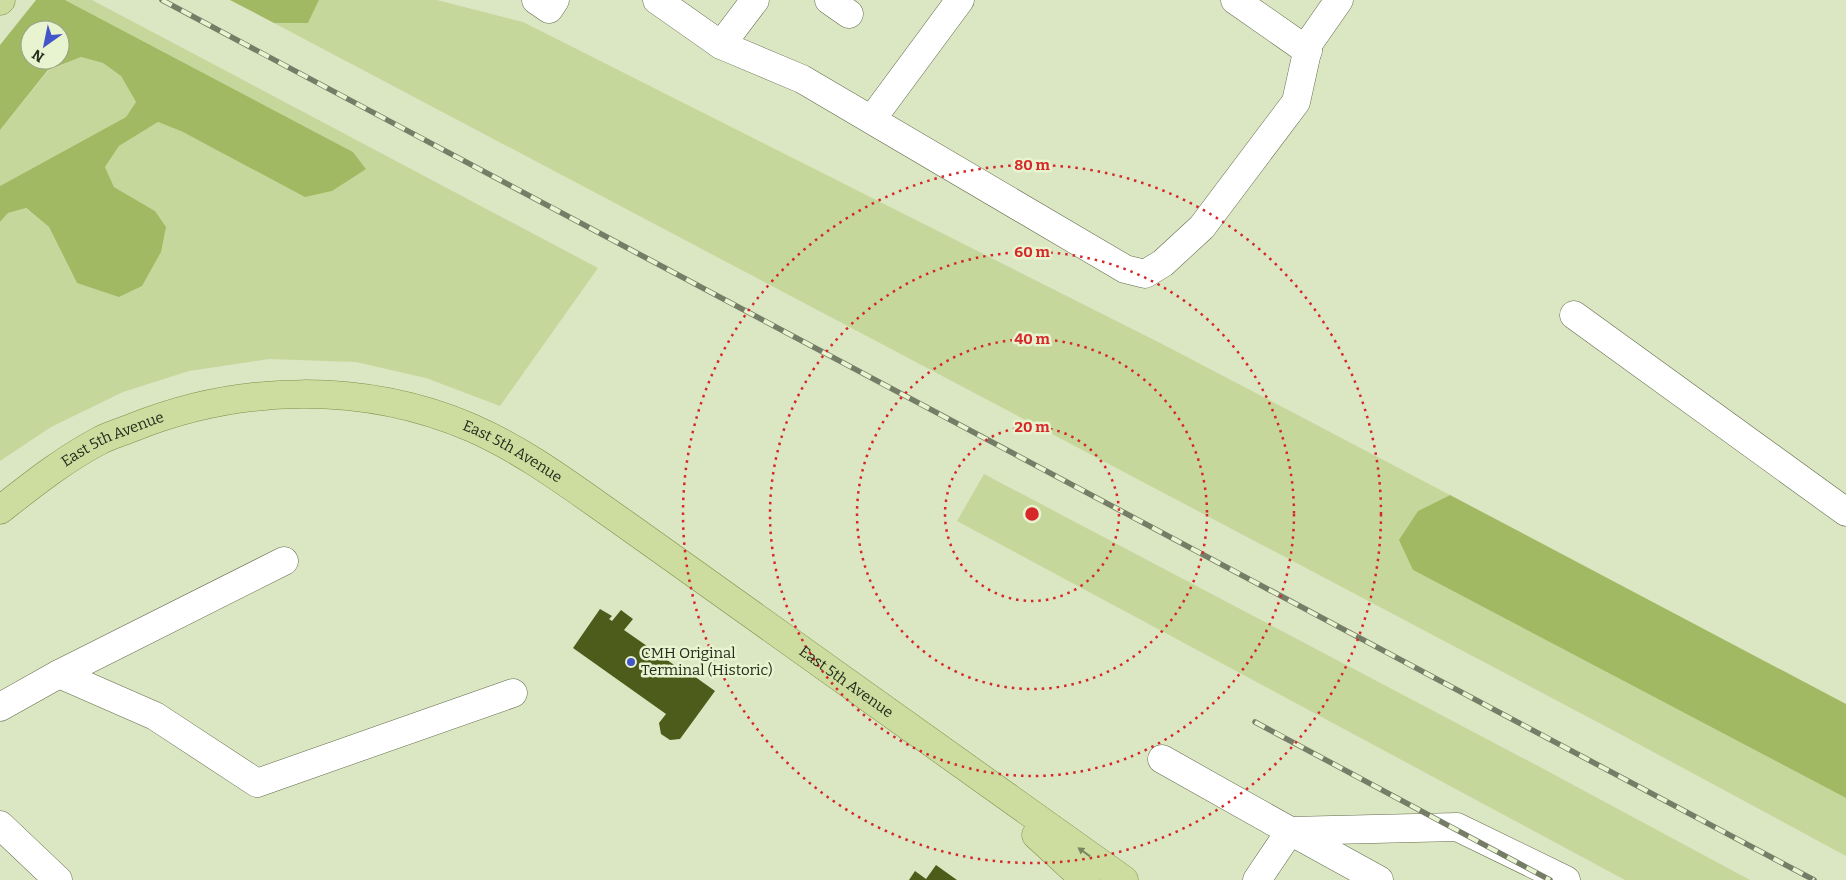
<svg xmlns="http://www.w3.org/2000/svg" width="1846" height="880" viewBox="0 0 1846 880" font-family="Bitter,serif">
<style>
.green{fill:#c6d79c}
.forest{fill:#a2b963;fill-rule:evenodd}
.building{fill:#4d5c1a}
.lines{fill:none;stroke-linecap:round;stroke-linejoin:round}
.minor-casing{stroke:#626b4c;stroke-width:29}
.major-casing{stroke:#7d8f48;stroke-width:29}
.minor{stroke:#fff;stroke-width:28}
.major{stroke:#cddd9f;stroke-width:28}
.rail-casing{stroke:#767d67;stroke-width:5.5}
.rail{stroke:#e8f3d0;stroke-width:4;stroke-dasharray:11;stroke-linecap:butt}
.oneway{fill:#7a845e}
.ring{fill:none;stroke:#d62828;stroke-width:2.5;stroke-dasharray:2.5 5}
.poi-dot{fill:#4255c9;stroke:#e8f3d0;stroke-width:2}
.labels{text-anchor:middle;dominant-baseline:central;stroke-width:5;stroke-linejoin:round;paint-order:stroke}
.street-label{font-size:15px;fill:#262a1d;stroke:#e8f3d0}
.poi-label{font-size:15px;fill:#262a1d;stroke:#e8f3d0;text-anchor:start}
.centre{fill:#d62828;stroke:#e8f3d0;stroke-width:2.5}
.ring-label{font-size:15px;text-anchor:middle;font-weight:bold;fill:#d62828;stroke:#e8f3d0;stroke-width:5;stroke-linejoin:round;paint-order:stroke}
</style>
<rect width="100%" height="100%" fill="#dbe6c3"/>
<!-- green -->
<g class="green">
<polygon points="65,0 92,0 598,268 500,406 426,378 356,362 269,359 189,371 123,392 51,427 0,461 0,222 8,213 25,208 49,227 77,283 155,211 114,187 105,167 119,146 158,122 183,132 366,169 353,152"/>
<polygon points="319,0 437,0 523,22 1166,346 1450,495 1418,511 1413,570 1846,798 1846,856 1620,734 274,23 308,23"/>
<polygon points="81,57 103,63 121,76 136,102 126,117 0,186 0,130 49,70"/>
<polygon points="984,474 1538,766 1750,880 1625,880 957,521"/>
</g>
<!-- forest -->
<g class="forest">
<path d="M36,0H65L353,152L366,169L332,191L305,197L183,132L158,122L119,146L105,167L114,187L155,211L166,227L161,252L142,286L119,297L77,283L49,227L26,208L8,213L0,222V186L126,117L136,102L121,76L103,63L81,57L48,70L0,130V45ZM30,30H60V60H30Z"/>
<polygon points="230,0 319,0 308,23 274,23"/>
<polygon points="1450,495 1846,704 1846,798 1413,570 1399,540 1418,511"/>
</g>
<!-- building -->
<g class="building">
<polygon points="600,609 612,616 609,619 612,621 621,610 633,619 624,630 693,678 694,676 715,691 680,739 670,740 661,734 659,723 666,714 573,648"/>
<polygon points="936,865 957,880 909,880 915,871 926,879"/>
</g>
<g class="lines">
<defs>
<g id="minor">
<polyline points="536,0 549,9 555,0"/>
<polyline points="657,0 721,45 802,79 1125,269 1145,274 1163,263 1202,227 1296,102 1309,43 1339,0"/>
<polyline points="829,0 849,14"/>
<polyline points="1235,0 1308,51"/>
<polyline points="721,45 755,0"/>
<polyline points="872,119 960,0"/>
<polyline points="1574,315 1846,512"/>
<polyline points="59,674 155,716 257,783 513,693"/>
<polyline points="0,707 59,674 284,561"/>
<polyline points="1162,759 1290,831 1457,827 1566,880"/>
<polyline points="0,825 58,880"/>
<polyline points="1257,880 1290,831 1379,880"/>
</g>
<g id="major">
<polyline points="0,1 1,0"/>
<path id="s1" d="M0,510C32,485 63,460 99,441C110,435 122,432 134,427C241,384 365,382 472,428C527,452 576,490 625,524L1124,880"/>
<polyline points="1036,835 1085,880"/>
</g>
</defs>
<!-- minor casing -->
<use href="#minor" class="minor-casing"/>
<!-- major casing -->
<use href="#major" class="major-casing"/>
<!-- minor -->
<use href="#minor" class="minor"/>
<!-- major -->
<use href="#major" class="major"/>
<defs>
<g id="rail">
<polyline points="162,0 1814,880"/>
<polyline points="1255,722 1550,880"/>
</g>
</defs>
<!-- rail casing -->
<use href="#rail" class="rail-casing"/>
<!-- rail -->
<use href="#rail" class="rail"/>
</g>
<!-- one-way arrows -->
<defs><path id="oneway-solid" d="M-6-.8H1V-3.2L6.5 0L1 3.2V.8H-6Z" transform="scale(1.25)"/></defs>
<use class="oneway" href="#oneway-solid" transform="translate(1084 852) rotate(-144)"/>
<!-- distance rings -->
<g class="ring">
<circle cx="1032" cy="514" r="87"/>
<circle cx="1032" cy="514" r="175"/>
<circle cx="1032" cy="514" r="262"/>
<circle cx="1032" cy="514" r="349"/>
</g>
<!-- markers -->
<circle class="poi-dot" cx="631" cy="662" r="5"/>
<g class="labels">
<!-- street labels -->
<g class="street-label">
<text stroke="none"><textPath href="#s1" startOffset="134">East 5th Avenue</textPath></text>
<text stroke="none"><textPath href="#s1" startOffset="552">East 5th Avenue</textPath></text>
<text stroke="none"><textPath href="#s1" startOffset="958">East 5th Avenue</textPath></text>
</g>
<!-- poi labels -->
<g class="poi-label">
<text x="641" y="653">CMH Original<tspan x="641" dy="17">Terminal (Historic)</tspan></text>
</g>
</g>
<circle cx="1032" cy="514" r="8" class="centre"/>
<g class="ring-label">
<text x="1032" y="170">80 m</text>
<text x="1032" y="257">60 m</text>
<text x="1032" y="344">40 m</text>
<text x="1032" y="432">20 m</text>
</g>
<!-- north arrow -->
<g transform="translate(45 45) rotate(213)"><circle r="24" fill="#e8f3d0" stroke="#9aa388"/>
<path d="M0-4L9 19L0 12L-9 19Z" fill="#4255c9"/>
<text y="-8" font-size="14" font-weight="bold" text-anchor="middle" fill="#262a1d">N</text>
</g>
</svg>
